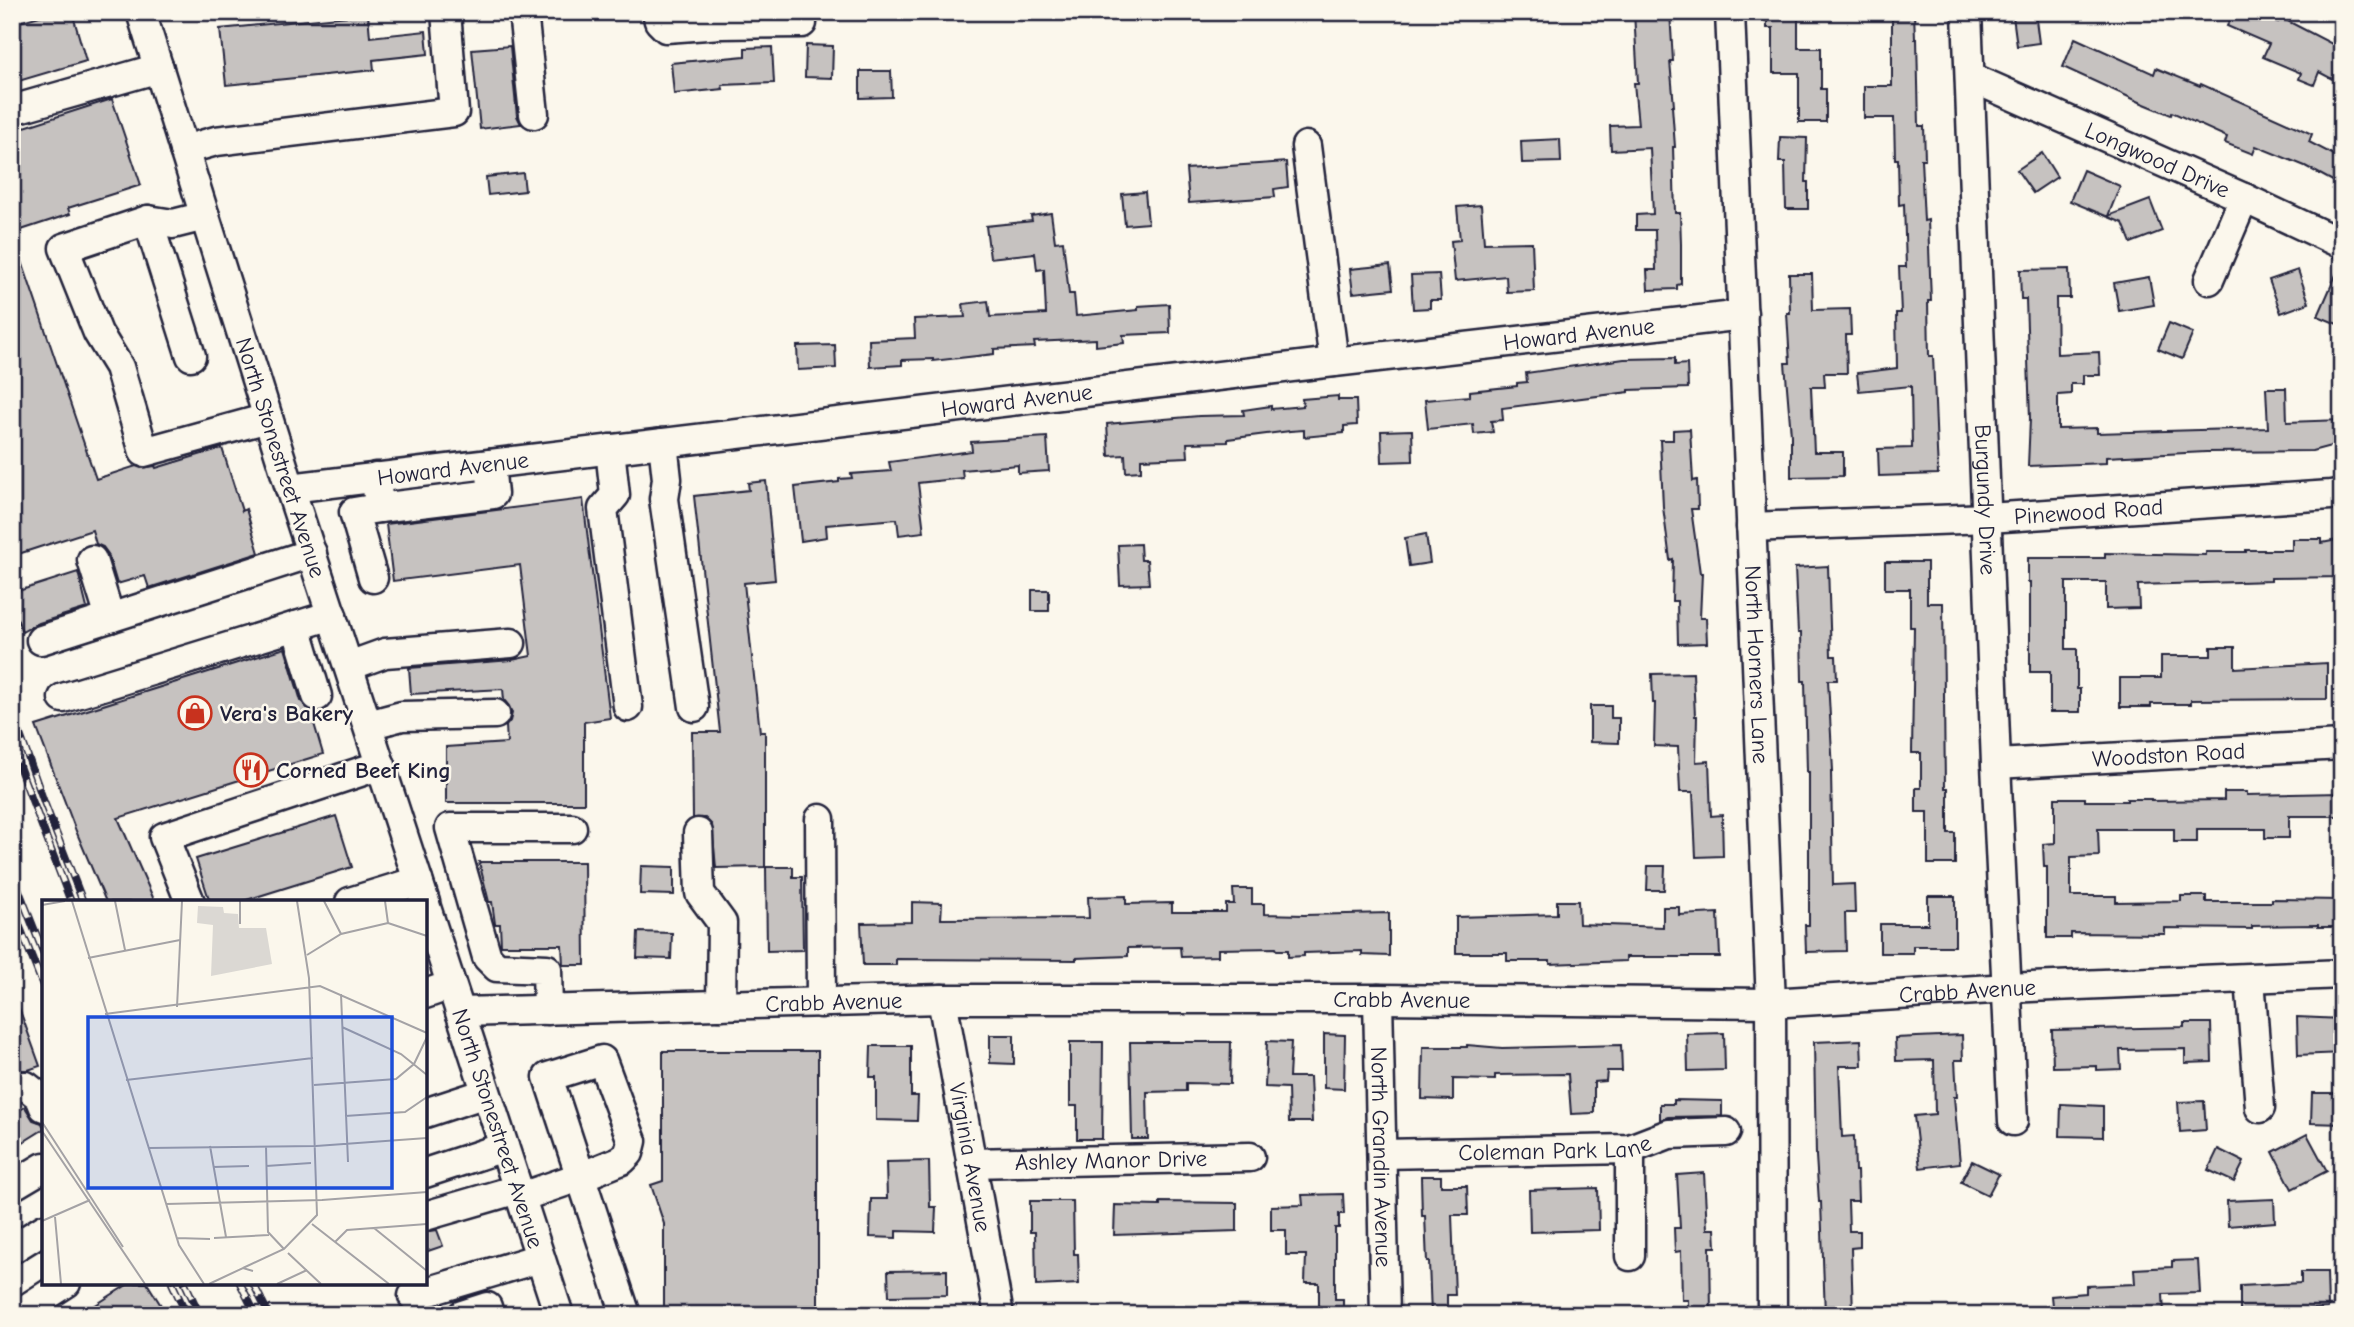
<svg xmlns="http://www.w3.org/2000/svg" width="2354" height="1327" viewBox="0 0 2354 1327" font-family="'Comic Neue',sans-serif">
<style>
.building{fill:#c6c2c0;stroke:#22223b;stroke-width:2}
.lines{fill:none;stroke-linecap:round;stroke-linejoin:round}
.minor-casing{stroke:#22223b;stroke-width:33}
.minor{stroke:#fbf7ec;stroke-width:28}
.rail-casing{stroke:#22223b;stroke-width:8}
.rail{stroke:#fbf7ec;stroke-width:5;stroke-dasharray:16;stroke-linecap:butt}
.labels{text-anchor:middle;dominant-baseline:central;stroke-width:5;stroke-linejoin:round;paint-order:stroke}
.street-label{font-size:23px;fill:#22223b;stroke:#fbf7ec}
.poi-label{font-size:23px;font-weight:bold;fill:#22223b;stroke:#fbf7ec;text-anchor:start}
.inset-road{fill:none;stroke:#a4a2a5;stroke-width:2}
.view{fill:#1d4ed8;fill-opacity:0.15;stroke:#1d4ed8;stroke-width:3.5}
.inset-edge{fill:none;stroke:#22223b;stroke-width:3.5}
</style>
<rect width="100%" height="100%" fill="#fbf7ec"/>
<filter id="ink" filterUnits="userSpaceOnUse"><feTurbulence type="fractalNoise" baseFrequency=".0143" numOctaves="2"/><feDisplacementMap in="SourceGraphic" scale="14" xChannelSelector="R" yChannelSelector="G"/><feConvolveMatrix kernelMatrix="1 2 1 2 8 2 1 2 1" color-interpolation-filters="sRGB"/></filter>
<g filter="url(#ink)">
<!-- building -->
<g class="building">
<polygon points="53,12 72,12 86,61 12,83 12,24"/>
<polygon points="1634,12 1670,12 1673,61 1670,61 1674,106 1672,106 1675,147 1673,147 1675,213 1680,213 1681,244 1681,284 1677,285 1677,289 1648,290 1647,270 1656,270 1655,230 1636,230 1636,215 1653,214 1650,148 1611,150 1610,126 1638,125 1634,83 1638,83"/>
<polygon points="1767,12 1798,12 1798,48 1821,48 1821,89 1826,89 1826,122 1799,122 1799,73 1773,73 1773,28 1767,28"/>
<polygon points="1892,12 1914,12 1915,39 1917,39 1919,126 1924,126 1925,159 1921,159 1924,221 1928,220 1931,301 1928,301 1929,356 1933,356 1938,474 1879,476 1878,449 1912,448 1911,386 1859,391 1857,373 1897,368 1896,313 1901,313 1899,267 1906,267 1904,204 1899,205 1898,159 1895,159 1894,118 1864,118 1864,86 1892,86"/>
<polygon points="2035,12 2039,43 2017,46 2013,16"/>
<polygon points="2233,12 2255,12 2278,22 2280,17 2342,49 2342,61 2332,79 2319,72 2314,85 2299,79 2301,73 2263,57 2269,44 2227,26"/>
<polygon points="368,14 370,37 426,31 428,54 373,60 374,70 226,85 220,29"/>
<polygon points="2075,38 2154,74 2156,68 2200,86 2201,84 2312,134 2309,142 2342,159 2342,186 2305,166 2256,146 2253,154 2225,143 2227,137 2172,112 2171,115 2142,103 2063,67"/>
<polygon points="806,45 833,46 832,78 805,77"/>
<polygon points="510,46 517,116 521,124 480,129 472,49"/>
<polygon points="772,47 774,83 722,85 723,89 674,94 671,63 745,56 745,48"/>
<polygon points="860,71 891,71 892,97 860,98"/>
<polygon points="112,99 141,185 68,208 70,214 12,233 12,131"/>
<polygon points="1780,137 1807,138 1806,182 1808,182 1808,209 1786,209 1785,162 1779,162"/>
<polygon points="1560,139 1561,162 1522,163 1521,141"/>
<polygon points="2042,153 2057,177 2033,193 2017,170"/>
<polygon points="1286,162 1288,187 1274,189 1275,197 1189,203 1186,169"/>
<polygon points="2083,170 2120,186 2108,216 2150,200 2162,231 2131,243 2123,223 2070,201"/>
<polygon points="523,173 525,191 488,195 486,177"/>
<polygon points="1145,192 1148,223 1125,225 1122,194"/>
<polygon points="1481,205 1484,243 1532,242 1534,291 1507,292 1506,276 1455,281 1451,241 1460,240 1457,207"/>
<polygon points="1051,213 1055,242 1063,241 1069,294 1074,294 1076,316 1138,310 1138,306 1169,304 1170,333 1123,335 1124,343 1096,346 1096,339 1034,342 1035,347 994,349 994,354 933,361 933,359 902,360 902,365 870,367 869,340 915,338 914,319 965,317 963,304 988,301 990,317 1046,314 1044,269 1037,270 1035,253 990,258 986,226 1032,221 1031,216"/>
<polygon points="15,241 96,479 136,466 141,468 155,466 156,468 222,448 242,511 246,509 259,553 149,588 145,576 117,584 108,554 103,547 96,544 92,530 12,556 12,242"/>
<polygon points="2342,261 2342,326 2318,316"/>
<polygon points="1390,265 1393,289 1353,293 1350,269"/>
<polygon points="2069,269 2070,298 2056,298 2057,354 2099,352 2100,375 2083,375 2083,384 2071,384 2071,394 2058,395 2058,429 2097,428 2097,433 2268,428 2266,388 2286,388 2287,422 2342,420 2342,443 2312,451 2206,452 2106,457 2106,463 2028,466 2030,419 2026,299 2021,299 2020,270"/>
<polygon points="2298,270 2309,303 2281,313 2269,280"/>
<polygon points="1439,274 1441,300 1430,300 1430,308 1413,309 1411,275"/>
<polygon points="1789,274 1812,274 1813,310 1850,309 1851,335 1846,335 1847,373 1824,373 1825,387 1811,387 1814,452 1843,452 1843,476 1791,477 1791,435 1785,363 1790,363 1787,313 1790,313"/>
<polygon points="2149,277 2154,305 2119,311 2114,283"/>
<polygon points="2169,323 2193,333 2182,359 2158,349"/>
<polygon points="835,345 836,368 798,370 797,346"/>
<polygon points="1675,358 1675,365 1687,364 1688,388 1629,390 1629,392 1502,408 1503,420 1491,421 1493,432 1474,434 1473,424 1428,429 1425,400 1470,396 1470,391 1517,386 1517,383 1527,382 1526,373 1624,359"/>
<polygon points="1338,396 1338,400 1356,400 1357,425 1344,426 1344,433 1304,437 1304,430 1290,431 1228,439 1228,442 1187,443 1188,457 1141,459 1141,471 1126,472 1125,455 1109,456 1107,424 1199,416 1244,415 1243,410 1271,406 1271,409 1303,406 1302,399"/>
<polygon points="1690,429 1693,481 1697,480 1698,509 1691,509 1700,573 1702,573 1700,618 1706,618 1707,643 1678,644 1677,601 1672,601 1673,559 1670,560 1663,507 1660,440 1673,440 1673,430"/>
<polygon points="1412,430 1413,461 1382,462 1381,431"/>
<polygon points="1047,437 1049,471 1018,473 1018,465 962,470 963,478 918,483 924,532 899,535 897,519 826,525 827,537 801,541 795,487 839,482 839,479 852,478 851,474 891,471 889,462 972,451 971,442"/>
<polygon points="766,481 775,580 744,583 760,732 765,732 765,867 716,868 712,825 705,818 693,818 692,732 720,732 694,496 749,490 748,483"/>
<polygon points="583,499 610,718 584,722 584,803 446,803 446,747 507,743 506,726 510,721 512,713 509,706 504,700 503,689 411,694 409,668 512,660 531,656 520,565 393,581 386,524"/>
<polygon points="1426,534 1430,563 1409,566 1405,538"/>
<polygon points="2292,539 2322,539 2322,543 2342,539 2342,577 2271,578 2271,581 2138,585 2139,608 2106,609 2106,582 2066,582 2066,649 2077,649 2077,689 2080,689 2080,712 2050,712 2050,672 2030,672 2030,582 2028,582 2028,558 2105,558 2105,553 2206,555 2206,552 2246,552 2246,550 2292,550"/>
<polygon points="1140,544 1141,560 1147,560 1149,584 1120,585 1118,545"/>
<polygon points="1885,562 1927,562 1927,603 1943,603 1945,788 1948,788 1948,833 1955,833 1955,864 1928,864 1928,812 1916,812 1916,788 1921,788 1921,753 1912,753 1914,627 1910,627 1910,589 1885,589"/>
<polygon points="1828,566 1831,656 1836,656 1837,680 1828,680 1833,771 1831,771 1833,885 1854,884 1855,913 1845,913 1846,951 1806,952 1805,925 1809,925 1809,772 1807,772 1805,681 1802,681 1801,633 1798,633 1795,568"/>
<polygon points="78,572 87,608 36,624 22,632 12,603 12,593"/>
<rect x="1032" y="590" width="17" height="21"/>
<polygon points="2211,647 2235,647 2235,668 2327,663 2327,699 2191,700 2191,704 2151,704 2151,707 2120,707 2120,678 2161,678 2161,656 2211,656"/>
<polygon points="285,648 301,701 310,710 323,754 118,818 155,902 106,902 76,831 36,726"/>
<polygon points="1693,673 1695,716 1697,716 1696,762 1709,761 1711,816 1722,815 1723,856 1696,857 1693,792 1680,792 1678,747 1654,746 1655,703 1653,703 1652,674"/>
<polygon points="1590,706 1611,706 1611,718 1619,718 1619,743 1590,742"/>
<polygon points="2224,792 2247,792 2247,795 2340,793 2340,816 2289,816 2289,838 2265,838 2265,829 2197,829 2197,842 2174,842 2174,829 2098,829 2099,856 2071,857 2071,896 2116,896 2116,902 2181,901 2181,896 2206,896 2206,902 2272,902 2272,899 2342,900 2342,927 2318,927 2318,925 2252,926 2252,929 2165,928 2165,934 2071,933 2071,938 2047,938 2047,867 2044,867 2043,844 2055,843 2055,798 2085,798 2085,801 2127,801 2127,799 2151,799 2151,801 2224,800"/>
<polygon points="336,816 352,867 240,902 210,902 196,859"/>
<polygon points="479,862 584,862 585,965 563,965 562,945 501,945 500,924 495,924 492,902 489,902"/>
<polygon points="641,866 674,867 674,895 640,894"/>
<polygon points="1648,866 1665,866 1664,890 1647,890"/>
<polygon points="766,867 793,867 793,877 802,877 803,950 767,951"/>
<polygon points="1233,889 1252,889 1252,904 1264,904 1264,914 1304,915 1389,913 1389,956 1362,955 1362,951 1304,953 1304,956 1288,957 1288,950 1277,950 1276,948 1218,949 1218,956 1181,957 1180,947 1128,948 1128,956 1076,958 1076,960 896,959 896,965 863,965 861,923 912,922 912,902 942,903 941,919 1089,918 1088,897 1126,896 1126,904 1172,903 1172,912 1226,912 1226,904 1234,904"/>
<polygon points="1928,896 1955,896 1955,946 1913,946 1913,953 1880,953 1880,924 1928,924"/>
<polygon points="1557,901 1578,901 1579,924 1663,927 1663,907 1679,907 1679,915 1718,913 1720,957 1626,957 1626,961 1550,964 1550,961 1507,961 1507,953 1456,953 1456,917 1557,914"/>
<polygon points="638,932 672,933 671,959 637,958"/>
<polygon points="12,994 14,994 40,1066 28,1070 12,1070"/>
<polygon points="2297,1017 2342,1019 2342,1053 2298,1055"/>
<polygon points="2184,1023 2211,1023 2212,1062 2185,1063 2185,1049 2120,1050 2121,1069 2097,1070 2097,1066 2053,1067 2052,1030 2184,1027"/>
<polygon points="1724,1033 1725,1070 1688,1071 1687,1034"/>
<polygon points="1324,1034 1345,1035 1344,1089 1324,1088"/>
<polygon points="990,1035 1014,1035 1014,1064 990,1063"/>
<polygon points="1962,1035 1963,1060 1955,1060 1957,1097 1954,1097 1960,1163 1920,1168 1914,1116 1935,1114 1934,1060 1896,1061 1895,1038"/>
<polygon points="1861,1040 1862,1066 1839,1066 1842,1137 1854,1136 1855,1171 1857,1171 1858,1201 1848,1201 1849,1231 1860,1231 1860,1247 1851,1248 1853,1315 1825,1315 1821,1202 1819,1202 1816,1156 1814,1042"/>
<polygon points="1267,1041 1291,1042 1289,1077 1310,1077 1312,1122 1289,1122 1288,1088 1265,1087"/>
<polygon points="1070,1042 1103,1042 1102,1139 1077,1139 1077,1106 1070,1106"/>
<polygon points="1130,1042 1231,1042 1230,1084 1186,1083 1186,1091 1147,1092 1148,1139 1132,1139"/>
<polygon points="1467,1045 1502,1048 1621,1045 1622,1071 1607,1071 1606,1081 1594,1082 1594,1113 1571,1114 1568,1074 1495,1075 1495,1080 1453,1079 1453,1100 1422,1099 1423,1047 1467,1047"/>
<polygon points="871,1046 911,1046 911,1096 918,1096 917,1121 876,1120 876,1077 870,1077"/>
<polygon points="663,1051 818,1051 818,1315 664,1315 664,1224 651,1185 663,1181"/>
<polygon points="2312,1093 2342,1093 2342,1124 2311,1123"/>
<polygon points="1674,1100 1722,1101 1722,1116 1668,1117 1660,1120 1660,1104 1674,1104"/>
<polygon points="2204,1101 2206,1130 2180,1132 2178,1102"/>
<polygon points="2061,1104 2103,1106 2103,1137 2060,1136"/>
<polygon points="25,1107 33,1120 42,1123 44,1129 12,1149 12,1115"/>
<polygon points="2307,1134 2327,1171 2292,1189 2273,1152"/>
<polygon points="2218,1149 2244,1162 2234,1182 2208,1170"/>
<polygon points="929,1161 930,1207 936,1207 935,1232 896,1231 896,1238 870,1237 871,1199 887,1199 886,1162"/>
<polygon points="1972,1161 1999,1174 1988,1195 1961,1182"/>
<polygon points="1704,1173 1707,1229 1715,1229 1716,1247 1710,1247 1711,1315 1688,1315 1688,1300 1682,1300 1681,1251 1675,1252 1674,1228 1680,1228 1677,1175"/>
<polygon points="1421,1176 1441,1176 1441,1186 1467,1186 1468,1215 1452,1215 1455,1295 1447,1295 1447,1315 1431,1315 1429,1262 1427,1262 1425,1216 1422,1216"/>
<polygon points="1598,1188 1599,1230 1530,1232 1529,1190"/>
<polygon points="1343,1194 1344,1214 1339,1214 1339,1228 1335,1228 1335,1299 1343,1299 1343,1315 1319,1315 1319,1283 1305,1283 1306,1255 1286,1255 1286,1230 1271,1230 1271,1206 1303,1205 1302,1195"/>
<polygon points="2274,1199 2275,1222 2228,1226 2227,1201"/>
<polygon points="1030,1201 1073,1201 1074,1254 1078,1254 1079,1284 1036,1286 1035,1232 1030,1232"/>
<polygon points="1160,1202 1237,1203 1237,1231 1114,1235 1115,1205 1160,1206"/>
<polygon points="437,1230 443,1246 425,1252 425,1232"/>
<polygon points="2198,1260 2200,1293 2163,1294 2164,1315 2053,1315 2051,1296 2086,1293 2086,1286 2135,1284 2134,1269 2172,1267 2172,1261"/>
<polygon points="947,1270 947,1295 889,1296 888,1271"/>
<polygon points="2301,1272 2327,1272 2328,1308 2240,1312 2240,1286 2301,1283"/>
<polygon points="130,1283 147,1283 167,1315 80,1315"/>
</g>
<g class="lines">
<defs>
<g id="minor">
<path id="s1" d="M141,12L290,488L425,902"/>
<polyline points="523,12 534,114"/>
<polyline points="657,12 659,21 666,28 721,24 802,23"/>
<path id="s2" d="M1730,12L1771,1003L1772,1315"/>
<path id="s3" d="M1967,12L1996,764L2013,1121"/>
<path id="s4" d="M1970,77L2244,198L2342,244"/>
<polyline points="12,110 159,68"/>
<polyline points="1306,146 1334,362"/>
<polyline points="184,150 216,141 454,112 446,12"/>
<polyline points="205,216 173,224 148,220 64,248 98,333 119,367 144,452 268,418"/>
<polyline points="148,220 191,356"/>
<polyline points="2209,280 2244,198"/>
<polyline points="663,443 667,479 664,499 694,707"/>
<polyline points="610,449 615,495 603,509 628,707"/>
<polyline points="376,477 379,508 493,494 490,464"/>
<path id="s5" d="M290,488L1334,362L1726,317L1743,313"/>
<path id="s6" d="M1751,527L1988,518L2331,495L2342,493"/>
<polyline points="92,560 110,618"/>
<polyline points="373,578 354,512 379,508"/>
<polyline points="296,626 317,696"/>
<polyline points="41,640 312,553"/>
<polyline points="349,666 385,653 511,643"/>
<polyline points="63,698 332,615"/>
<polyline points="368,725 402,716 495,714"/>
<path id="s7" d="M1996,764L2342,745"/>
<polyline points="820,819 821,1003"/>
<polyline points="698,833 700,893 722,923 721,1005"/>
<polyline points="190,902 164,837 381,765"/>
<polyline points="350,902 418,881"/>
<path id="s8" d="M425,904L559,1315"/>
<polyline points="2250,979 2260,1108"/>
<polyline points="425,994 451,985"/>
<path id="s9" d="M942,999L999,1315"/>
<path id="s10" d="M1378,999L1385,1315"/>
<polyline points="548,1010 547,969 497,967 487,957 450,828 572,828"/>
<path id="s11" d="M460,1012L942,999H1378L1771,1003L2008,988L2342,974"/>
<polyline points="12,1087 26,1086 40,1097 44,1107"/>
<polyline points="425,1113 486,1093"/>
<path id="s12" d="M1382,1154L1630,1149L1669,1134L1726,1132"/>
<path id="s13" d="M971,1163L1250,1157"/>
<polyline points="425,1173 504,1147"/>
<polyline points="12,1186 44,1167"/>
<polyline points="521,1197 582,1176 585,1175 622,1160 629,1153 632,1141 602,1060 548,1077 626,1315"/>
<polyline points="425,1216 518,1189"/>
<polyline points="12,1249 44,1229"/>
<polyline points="1630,1256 1630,1149"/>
<polyline points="413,1296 540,1258"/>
<polyline points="18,1314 66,1283"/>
<polyline points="462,1315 487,1307 489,1315"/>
</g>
</defs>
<!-- minor casing -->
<use href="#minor" class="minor-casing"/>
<!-- minor -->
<use href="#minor" class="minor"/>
<defs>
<g id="rail">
<polyline points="12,712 44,802 83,902"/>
<polyline points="12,748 71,902"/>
<polyline points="12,873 44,954"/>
<polyline points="12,907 44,988"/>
<polyline points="172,1283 187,1315"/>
<polyline points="185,1283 200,1315"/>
<polyline points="240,1283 256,1315"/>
<polyline points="253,1283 269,1315"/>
</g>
</defs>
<!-- rail casing -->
<use href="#rail" class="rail-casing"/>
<!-- rail -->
<use href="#rail" class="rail"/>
</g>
</g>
<!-- icons -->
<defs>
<symbol id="shop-ring" viewBox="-11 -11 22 22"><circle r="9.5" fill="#fbf7ec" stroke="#c8321e" stroke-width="1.5"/><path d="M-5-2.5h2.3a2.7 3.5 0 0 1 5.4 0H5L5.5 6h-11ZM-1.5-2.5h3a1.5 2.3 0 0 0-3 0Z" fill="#c8321e"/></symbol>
<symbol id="restaurant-ring" viewBox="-11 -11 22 22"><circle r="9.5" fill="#fbf7ec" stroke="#c8321e" stroke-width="1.5"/><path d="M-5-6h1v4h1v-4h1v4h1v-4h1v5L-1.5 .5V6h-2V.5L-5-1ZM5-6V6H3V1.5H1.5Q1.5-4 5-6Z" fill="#c8321e"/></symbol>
</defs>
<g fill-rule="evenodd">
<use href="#shop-ring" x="176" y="694" width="38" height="38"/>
<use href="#restaurant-ring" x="232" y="751" width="38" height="38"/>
</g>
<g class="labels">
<!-- street labels -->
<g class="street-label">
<text stroke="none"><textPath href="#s4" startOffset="205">Longwood Drive</textPath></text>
<text stroke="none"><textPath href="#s5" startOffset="1298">Howard Avenue</textPath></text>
<text stroke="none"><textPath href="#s5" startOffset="732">Howard Avenue</textPath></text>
<text stroke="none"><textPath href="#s1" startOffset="467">North Stonestreet Avenue</textPath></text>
<text stroke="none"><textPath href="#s5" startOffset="164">Howard Avenue</textPath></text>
<text stroke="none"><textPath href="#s3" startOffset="488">Burgundy Drive</textPath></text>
<text stroke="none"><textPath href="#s6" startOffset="338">Pinewood Road</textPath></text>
<text stroke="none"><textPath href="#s2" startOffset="653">North Horners Lane</textPath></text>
<text stroke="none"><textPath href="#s7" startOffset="173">Woodston Road</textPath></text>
<text stroke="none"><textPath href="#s11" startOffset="1508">Crabb Avenue</textPath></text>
<text stroke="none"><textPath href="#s11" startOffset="942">Crabb Avenue</textPath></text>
<text stroke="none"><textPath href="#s11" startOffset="374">Crabb Avenue</textPath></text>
<text stroke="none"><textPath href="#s8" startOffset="236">North Stonestreet Avenue</textPath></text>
<text stroke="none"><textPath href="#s12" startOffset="173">Coleman Park Lane</textPath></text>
<text stroke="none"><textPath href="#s9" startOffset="161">Virginia Avenue</textPath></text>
<text stroke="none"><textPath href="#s10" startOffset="158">North Grandin Avenue</textPath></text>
<text stroke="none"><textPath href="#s13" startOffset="140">Ashley Manor Drive</textPath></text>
</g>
<!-- poi labels -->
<g class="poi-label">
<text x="220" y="713">Vera's Bakery</text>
<text x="276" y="770">Corned Beef King</text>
</g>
</g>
<!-- overview -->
<g transform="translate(42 900)">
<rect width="385" height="385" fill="#fbf7ec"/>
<path d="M156,6L181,7L182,13L196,14L197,28H224L230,64L169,76L171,25L155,23Z" fill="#dbd8d3"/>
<path class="inset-road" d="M30,1L137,345L162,384M73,1L83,50M198,1V24M282,1L299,34M343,1L346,23M0,5L23,1M346,23L385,36M265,55L299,34L346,23M46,58L138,40M299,94L306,262M135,107L140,1M63,114L278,86L385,133M300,127L359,154L385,175M84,180L271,158M272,185L354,179L372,164L385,137M303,216L363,212L385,197M0,222L81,347M0,231L103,384M168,246L184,337M224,246L226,332L242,349M106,248L274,246L385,238M224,266L269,263M171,267L207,266M124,304L280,300L385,292M13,317L19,384M0,321L48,300M270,324L347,384M332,328L385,371M135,338L168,339M172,338L227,335M293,342L305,330L385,324M246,353L279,384M201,368L242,349L275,315L267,78L255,1M167,384L201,368L211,371M235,384L265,370"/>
<path class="view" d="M46,117H350V288H46Z"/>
<rect width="385" height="385" class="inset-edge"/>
</g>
<!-- margin -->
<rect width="2354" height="1327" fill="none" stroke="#fbf7ec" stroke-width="42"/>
<rect x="21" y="21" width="2312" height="1285" fill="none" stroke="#22223b" stroke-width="2.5" filter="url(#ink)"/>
</svg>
